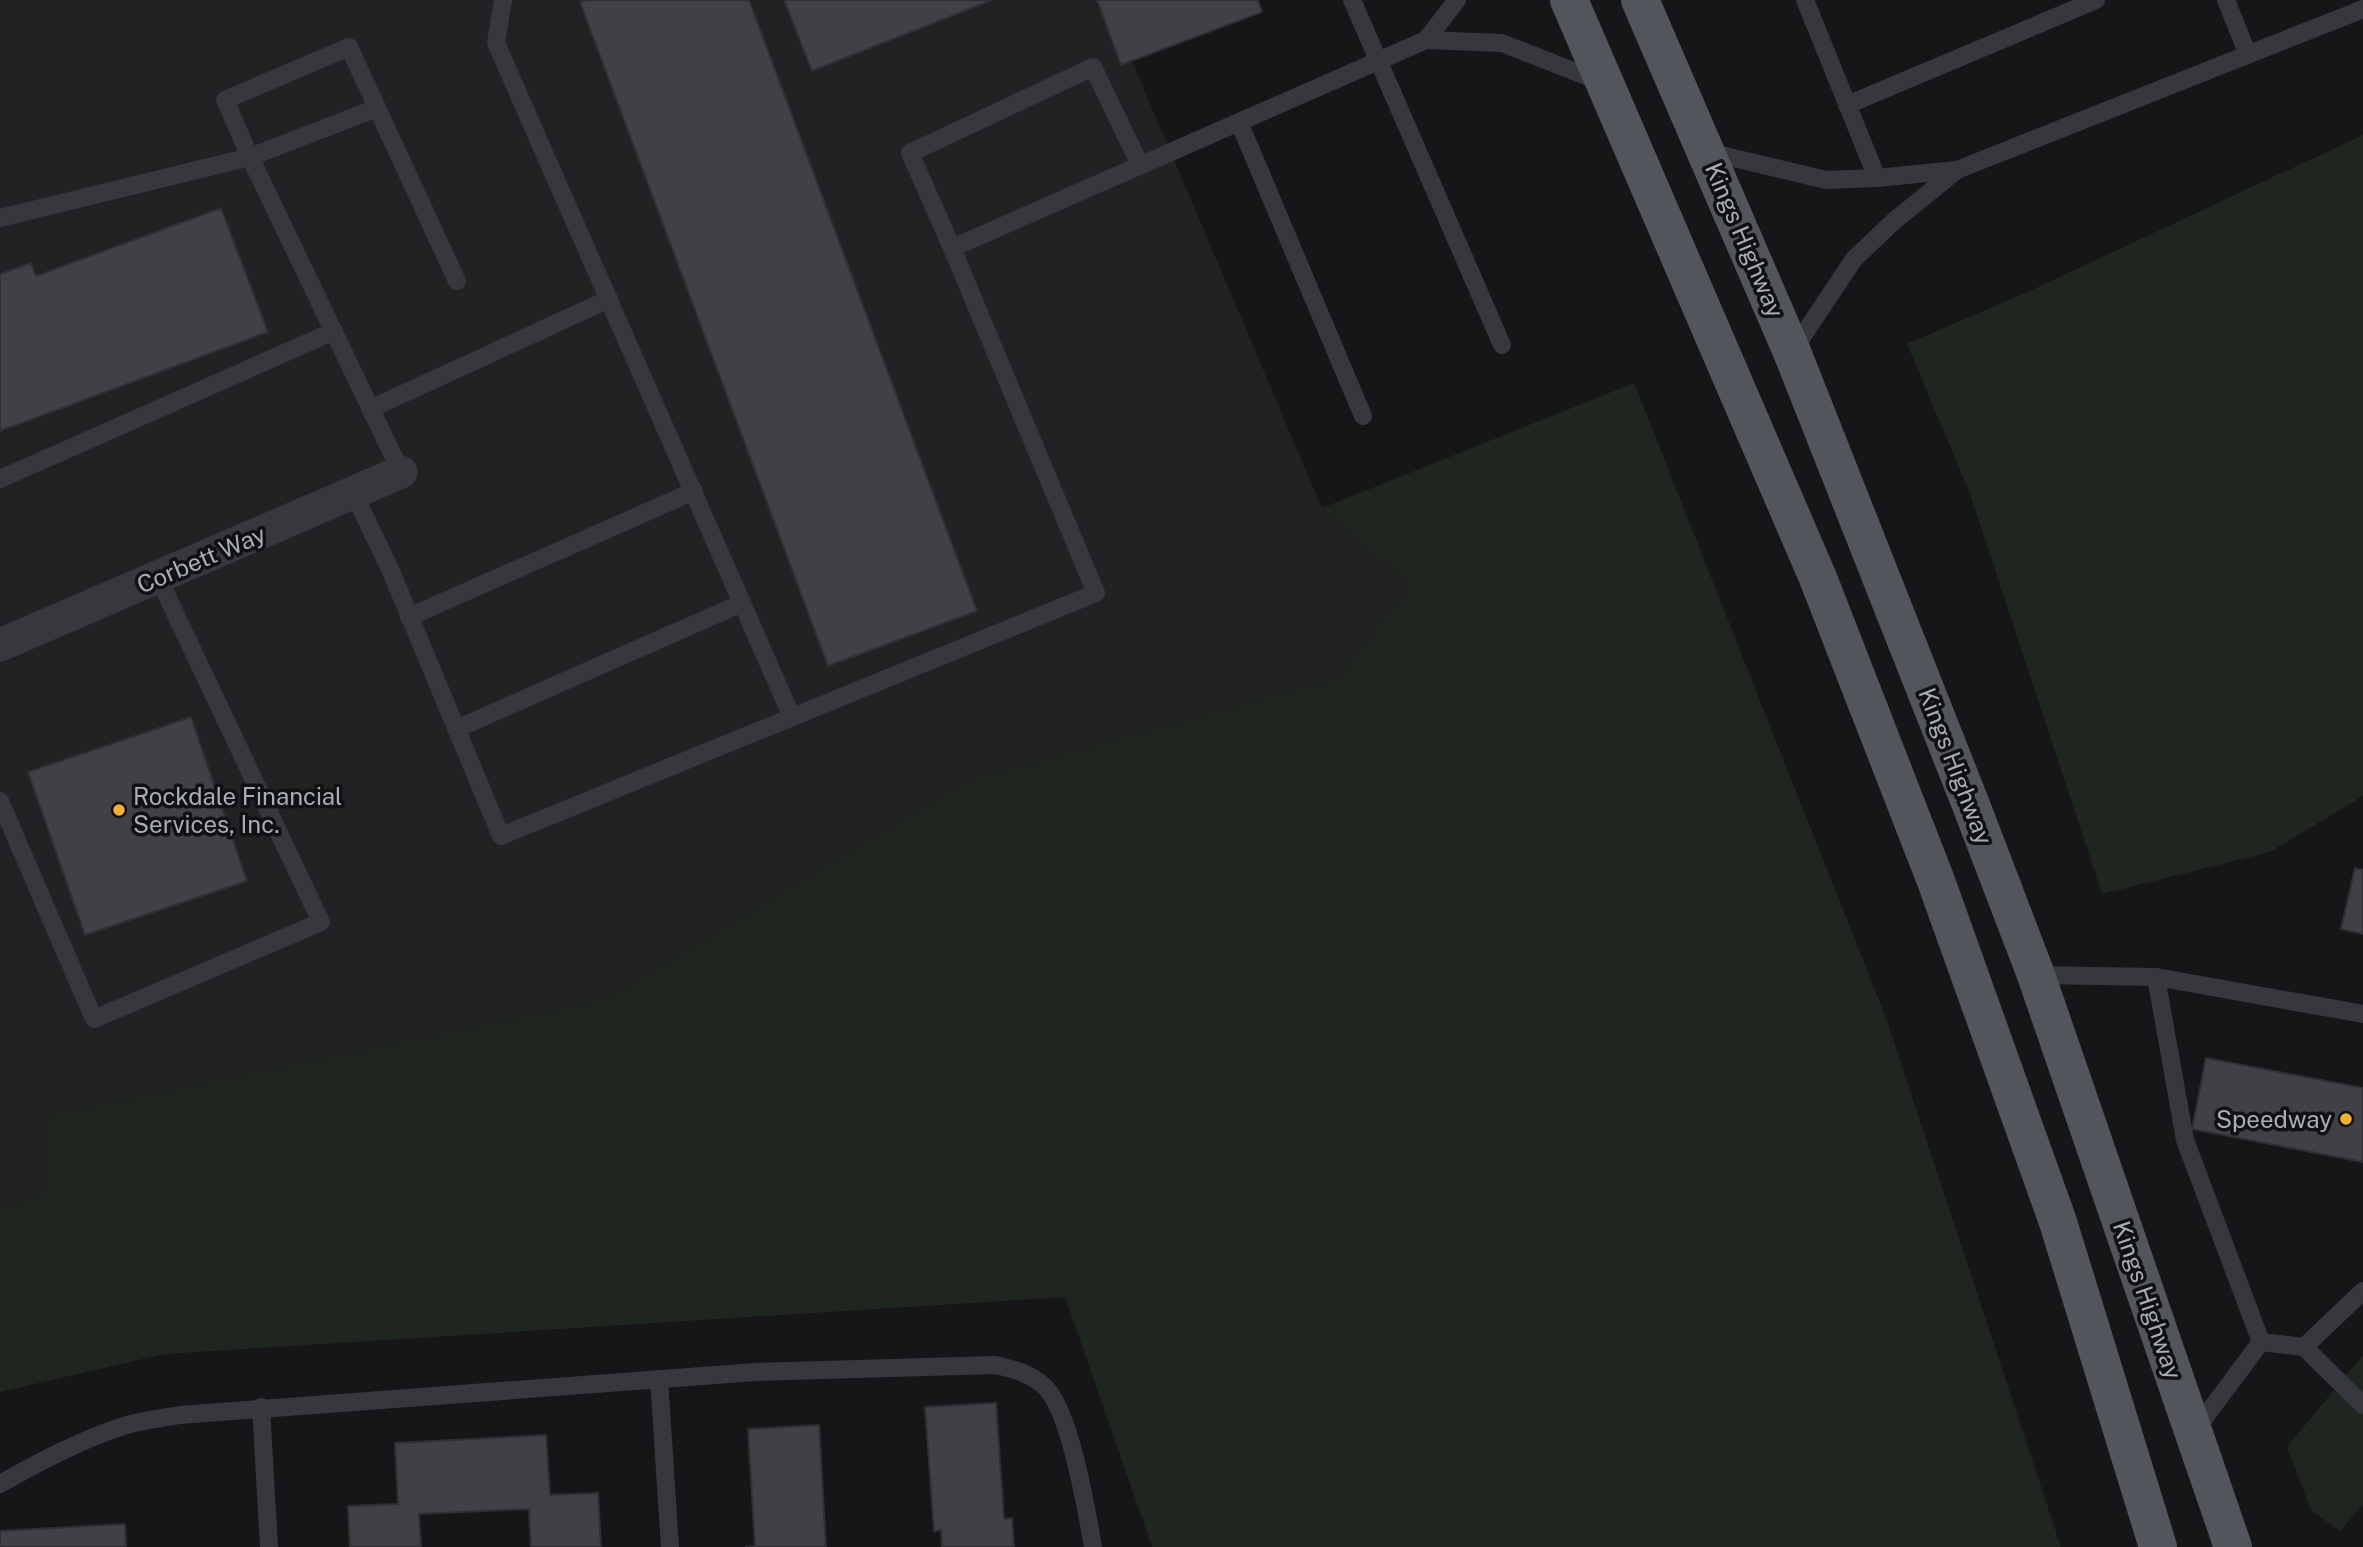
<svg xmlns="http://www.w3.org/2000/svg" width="2363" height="1547" viewBox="0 0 2363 1547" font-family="'Public Sans',sans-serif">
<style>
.built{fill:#222225}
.green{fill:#1e261f}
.building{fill:#404145;stroke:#303034;stroke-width:2}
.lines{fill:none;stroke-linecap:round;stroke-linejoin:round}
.service{stroke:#37383d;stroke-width:18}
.minor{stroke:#37383d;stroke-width:33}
.primary{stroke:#53555c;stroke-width:38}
.poi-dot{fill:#f2b134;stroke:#111113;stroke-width:2.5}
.labels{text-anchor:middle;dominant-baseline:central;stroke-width:7;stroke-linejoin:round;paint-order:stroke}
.street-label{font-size:24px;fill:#a8adb8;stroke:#111113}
.poi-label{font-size:24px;fill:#a8adb8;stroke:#111113;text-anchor:start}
</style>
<rect width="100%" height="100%" fill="#161618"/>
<!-- built -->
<polygon class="built" points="0,0 1106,0 1322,508 1411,586 1338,678 972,779 604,1000 46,1116 46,1193 0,1208"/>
<!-- green -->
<g class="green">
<polygon points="2363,135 2363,796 2270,852 2102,894 1969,491 1907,344 2034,289"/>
<polygon points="1634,383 1886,1018 2061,1547 1152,1547 1065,1297 165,1354 0,1392 0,1208 46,1193 46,1116 604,1000 972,779 1338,678 1411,586 1322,508"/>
<polygon points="2363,1355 2363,1504 2340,1531 2311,1510 2287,1447"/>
</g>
<!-- building -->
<g class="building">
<polygon points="587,0 749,0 977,611 828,666 580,2"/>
<polygon points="784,0 992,0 812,71"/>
<polygon points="1097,0 1258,0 1262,12 1121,65"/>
<polygon points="221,208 268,332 0,431 0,274 31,263 36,276"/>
<polygon points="191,717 247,881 85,935 28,772"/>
<polygon points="2355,868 2363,870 2363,934 2341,929"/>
<polygon points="2206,1058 2363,1088 2363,1162 2192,1129"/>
<polygon points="996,1403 1004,1519 1012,1518 1014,1547 942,1547 941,1530 934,1531 925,1407"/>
<polygon points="819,1425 826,1547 745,1547 755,1546 748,1429"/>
<polygon points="546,1435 550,1495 598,1493 601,1547 531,1547 529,1509 419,1514 421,1547 350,1547 348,1506 398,1504 395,1443"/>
<polygon points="125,1524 126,1547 0,1547 0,1531"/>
</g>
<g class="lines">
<!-- service -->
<g class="service">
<polyline points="503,0 496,43 792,717"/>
<polyline points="1352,0 1502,345"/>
<polyline points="1805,0 1877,178"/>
<polyline points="2226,0 2248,55"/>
<polyline points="1426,40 1457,0"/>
<polyline points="1847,105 2096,0"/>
<polyline points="1239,122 1363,416"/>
<polyline points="1708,152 1826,180 1877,178 1957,170 2363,9"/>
<polyline points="0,218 250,157 377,108"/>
<polyline points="952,248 1426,40 1502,43 1601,82"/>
<polyline points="1792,352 1854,259 1894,221 1957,170"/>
<polyline points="370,409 609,299"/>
<polyline points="401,472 250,157 225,100 349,47 457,281"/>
<polyline points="0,479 334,331"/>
<polyline points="353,492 390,569 501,836 1096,593 952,248 910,153 1093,67 1140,165"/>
<polyline points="409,617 694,491"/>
<polyline points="456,729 742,603"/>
<polyline points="0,801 94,1019 321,922 158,577"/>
<polyline points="2036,975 2156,977 2363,1014"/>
<polyline points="2156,977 2185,1140 2261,1342"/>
<polyline points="2304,1347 2363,1405"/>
<polyline points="659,1379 670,1547"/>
<polyline points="261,1407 269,1547"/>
<polyline points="2193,1433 2261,1342 2304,1347 2363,1291"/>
<path d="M0,1484C41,1461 82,1439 127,1425C144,1420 163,1418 180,1415L756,1372L995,1365C1014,1369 1029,1373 1044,1386C1070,1409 1087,1512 1093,1547"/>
</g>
<!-- minor -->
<polyline class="minor" points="0,645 401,472"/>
<!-- primary -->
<g class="primary">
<polyline points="1569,0 1818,578 1936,881 2058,1222 2158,1547"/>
<polyline points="1640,0 1792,352 1971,805 2036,975 2233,1547"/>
</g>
</g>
<!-- markers -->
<g class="poi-dot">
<circle cx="119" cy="810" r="7"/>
<circle cx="2346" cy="1119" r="7"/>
</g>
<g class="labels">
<!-- street labels -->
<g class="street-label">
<text transform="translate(1745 240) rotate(67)">Kings Highway</text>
<text transform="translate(201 559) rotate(-23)">Corbett Way</text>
<text transform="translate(1956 766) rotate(69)">Kings Highway</text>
<text transform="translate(2148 1300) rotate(71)">Kings Highway</text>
</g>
<!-- poi labels -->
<g class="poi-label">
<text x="133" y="796">Rockdale Financial<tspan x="133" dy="28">Services, Inc.</tspan></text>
<text x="2332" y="1119" text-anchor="end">Speedway</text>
</g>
</g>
</svg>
